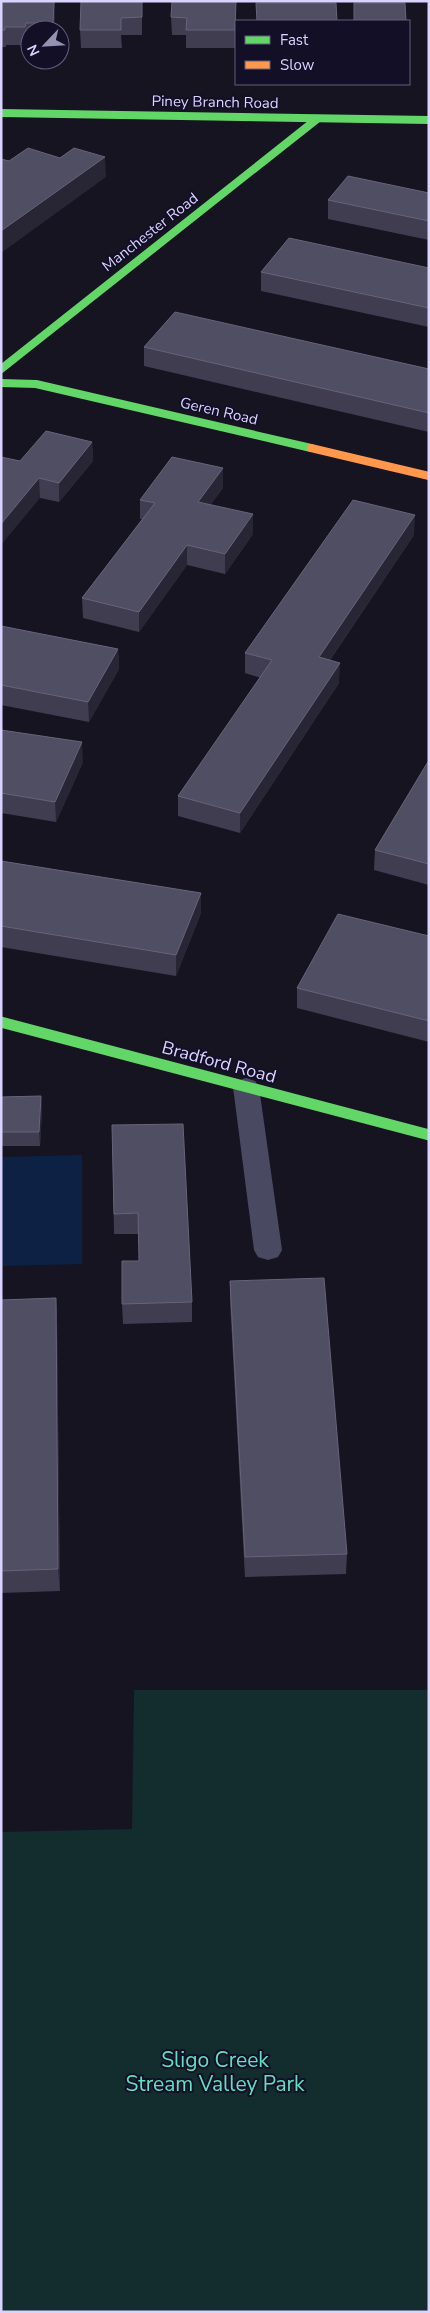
<svg xmlns="http://www.w3.org/2000/svg" width="430" height="2313" viewBox="0 0 430 2313" font-family="'Nunito Sans',sans-serif">
<style>
.green{fill:#132c2d}
.water{fill:#0d2144}
.lines{fill:none;stroke-linecap:round;stroke-linejoin:round}
.lane{fill:#4a4962;fill-rule:evenodd}
.fast-far1{stroke:#63d668;stroke-width:8}
.fast{stroke:#63d668;stroke-width:11}
.slow{stroke:#ff974d;stroke-width:8}
.wall{fill:#403d50}
.shaded-wall{fill:#282635}
.building{fill:#504e63;stroke:#66637b}
.labels{text-anchor:middle;dominant-baseline:central;stroke-width:4;stroke-linejoin:round;paint-order:stroke}
.far-street-label{font-size:15px;fill:#d9d4ff;stroke:#130f26}
.street-label{font-size:18px;fill:#d9d4ff;stroke:#130f26}
.near-park-label{font-size:21px;fill:#5fe0c0;stroke:#130f26}
</style>
<rect width="100%" height="100%" fill="#161421"/>
<!-- green -->
<polygon class="green" points="134,1690 429,1690 429,2312 1,2312 1,1832 132,1829"/>
<!-- water -->
<polygon class="water" points="82,1155 82,1264 1,1266 1,1157"/>
<g class="lines">
<!-- lane -->
<polygon class="lane" points="246,1078 255,1081 259,1087 282,1250 278,1257 268,1260 258,1257 254,1250 233,1087 237,1081"/>
<!-- fast-far1 -->
<g class="fast-far1">
<polyline points="1,113 429,120"/>
<polyline points="1,369 317,119"/>
<polyline points="1,383 36,384 311,448"/>
</g>
<!-- fast -->
<polyline class="fast" points="1,1022 429,1135"/>
<!-- slow -->
<polyline class="slow" points="311,448 429,476"/>
</g>
<!-- wall -->
<g class="wall">
<polygon points="142,1 142,35 121,35 122,48 81,48 80,30"/>
<polygon points="1,2 55,12 54,30 30,30 30,40 26,40 26,45 6,45 6,47 1,47"/>
<polygon points="236,9 235,48 186,48 186,35 172,35 171,17"/>
<polygon points="429,193 429,240 328,219 328,200"/>
<polygon points="429,268 429,327 261,291 261,272"/>
<polygon points="144,347 429,369 429,432 144,366"/>
<polygon points="92,442 93,461 59,502 40,498 20,461"/>
<polygon points="223,488 210,505 253,534 225,574 187,565 139,632 83,618 82,598 142,519 140,519 140,500"/>
<polygon points="414,535 330,660 339,683 240,833 178,816 178,796 261,678 245,673 245,653"/>
<polygon points="1,626 118,649 119,669 89,722 1,705"/>
<polygon points="1,730 83,762 56,822 1,813"/>
<polygon points="429,760 429,885 374,870 375,850"/>
<polygon points="1,861 201,893 201,913 176,976 1,947"/>
<polygon points="429,936 429,1042 297,1008 297,988"/>
<polygon points="41,1096 42,1110 40,1146 1,1146 1,1097"/>
<polygon points="112,1125 192,1302 192,1322 123,1324 122,1304 139,1261 139,1234 114,1234"/>
<polygon points="230,1281 347,1554 346,1574 245,1577 230,1301"/>
<polygon points="56,1298 57,1321 60,1591 1,1593 1,1300"/>
</g>
<!-- shaded-wall -->
<g class="shaded-wall">
<polygon points="54,1 55,1 55,12 54,30 53,30"/>
<polygon points="105,157 106,177 1,253 1,231"/>
<polygon points="92,442 93,461 59,502 59,483"/>
<polygon points="223,468 223,488 198,522 198,502"/>
<polygon points="39,478 40,498 1,545 1,524"/>
<polygon points="253,514 253,534 225,574 225,554"/>
<polygon points="415,515 414,535 318,677 319,657"/>
<polygon points="187,545 187,565 139,632 139,612"/>
<polygon points="118,649 119,669 89,722 88,702"/>
<polygon points="340,663 339,683 240,833 240,813"/>
<polygon points="82,742 83,762 56,822 55,802"/>
<polygon points="201,893 201,913 176,976 176,955"/>
<polygon points="41,1096 42,1110 40,1146 39,1132"/>
<polygon points="56,1298 57,1321 60,1591 58,1569"/>
</g>
<!-- building -->
<g class="building">
<polygon points="9,1 54,1 53,23 26,23 25,27 5,27 5,30 1,30 1,2 9,2"/>
<polygon points="81,1 142,1 142,17 121,18 121,30 80,30"/>
<polygon points="172,1 236,1 235,30 186,30 187,18 171,17"/>
<polygon points="256,3 336,3 337,21 257,21"/>
<polygon points="354,3 405,3 406,21 354,21"/>
<polygon points="28,148 60,158 74,148 105,157 1,231 1,159 9,161"/>
<polygon points="348,176 429,193 429,221 328,200"/>
<polygon points="289,238 429,268 429,308 261,272"/>
<polygon points="175,312 429,369 429,413 144,347"/>
<polygon points="46,431 92,442 59,483 39,478 1,524 1,457 20,461"/>
<polygon points="172,457 223,468 198,502 253,514 225,554 187,545 139,612 82,598 155,503 140,500"/>
<polygon points="353,500 415,515 319,657 340,663 240,813 178,796 272,660 245,653"/>
<polygon points="1,626 118,649 88,702 1,685"/>
<polygon points="1,730 82,742 55,802 1,793"/>
<polygon points="429,760 429,864 375,850"/>
<polygon points="1,861 201,893 176,955 1,926"/>
<polygon points="338,914 429,936 429,1021 297,988"/>
<polygon points="41,1096 39,1132 1,1132 1,1097"/>
<polygon points="183,1124 192,1302 122,1304 122,1261 139,1261 138,1213 114,1214 112,1125"/>
<polygon points="324,1278 347,1554 245,1557 230,1281"/>
<polygon points="56,1298 58,1569 1,1571 1,1300"/>
</g>
<g class="labels">
<!-- far-street labels -->
<g class="far-street-label">
<text transform="translate(215 102) rotate(1)">Piney Branch Road</text>
<text transform="translate(150 232) rotate(-38)">Manchester Road</text>
<text transform="translate(219 411) rotate(13)">Geren Road</text>
</g>
<!-- street labels -->
<g class="street-label">
<text transform="translate(219 1062) rotate(15)">Bradford Road</text>
</g>
<!-- near-park labels -->
<g class="near-park-label">
<text x="215" y="2060">Sligo Creek<tspan x="215" dy="24">Stream Valley Park</tspan></text>
</g>
</g>
<!-- border -->
<rect width="430" height="2313" fill="none" stroke="#d9d4ff" stroke-width="5"/>
<!-- legend -->
<rect x="235" y="20" width="175" height="65" fill="#130f26" stroke="#625e7d"/>
<rect x="245" y="36" width="25" height="8" fill="#63d668" stroke="#625e7d"/>
<text x="280" y="45" font-size="15" fill="#d9d4ff">Fast</text>
<rect x="245" y="61" width="25" height="8" fill="#ff974d" stroke="#625e7d"/>
<text x="280" y="70" font-size="15" fill="#d9d4ff">Slow</text>
<!-- north arrow -->
<g transform="translate(45 45) rotate(245)"><circle r="24" fill="#130f26" stroke="#625e7d"/>
<path d="M0-4L9 19L0 12L-9 19Z" fill="#9591b1"/>
<text y="-8" font-size="14" font-weight="bold" text-anchor="middle" fill="#d9d4ff">N</text>
</g>
</svg>
